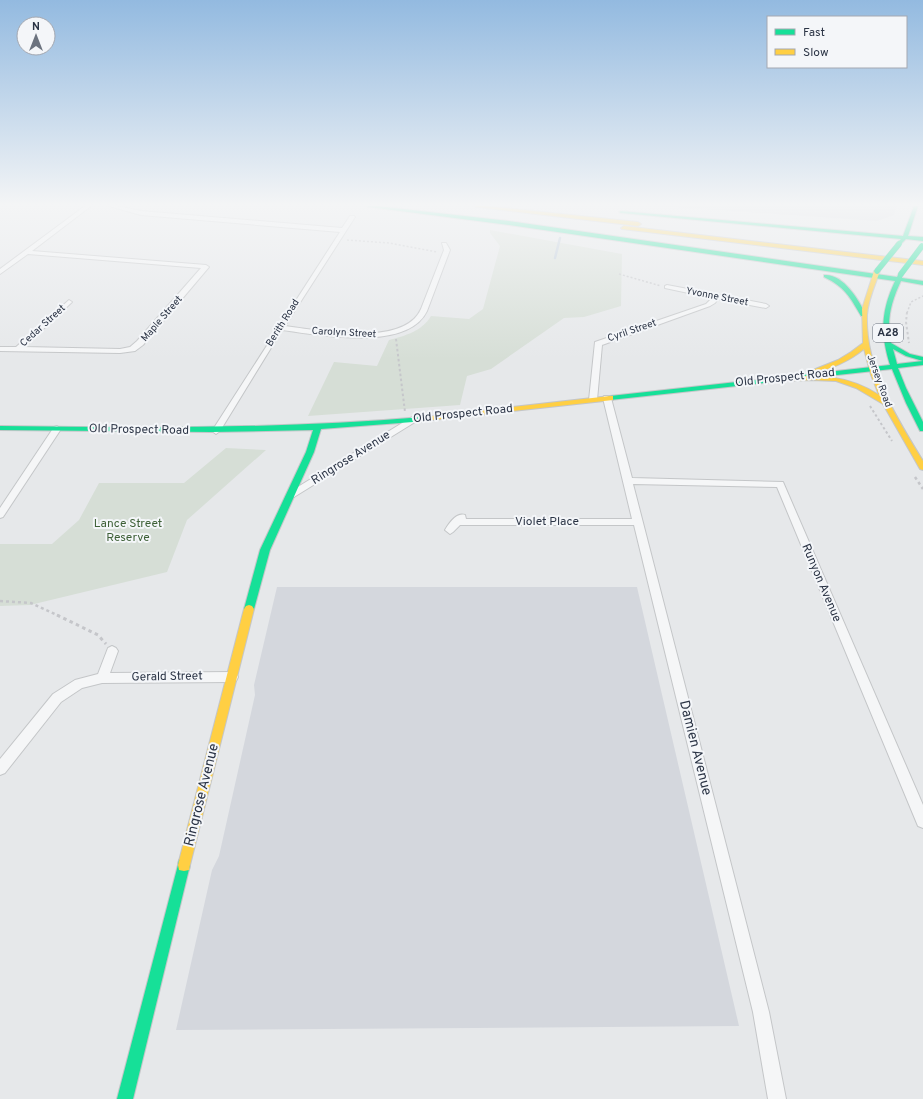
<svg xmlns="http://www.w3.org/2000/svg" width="923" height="1099" viewBox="0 0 923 1099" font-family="Overpass,sans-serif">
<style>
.built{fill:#d4d7dd}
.green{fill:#d6ded6}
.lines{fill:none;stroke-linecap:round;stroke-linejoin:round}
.stream{stroke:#b4c4d5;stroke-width:2.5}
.street-casing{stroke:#c4c6c8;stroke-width:2}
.fast-casing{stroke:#c4c6c8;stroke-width:2}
.slow-casing{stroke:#c4c6c8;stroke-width:2}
.path-far3{stroke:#c5c6ca;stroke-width:1.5;stroke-dasharray:2 2;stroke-linecap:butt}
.path-far2{stroke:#c5c6ca;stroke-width:2;stroke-dasharray:2.5 2.5;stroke-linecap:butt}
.path-far1{stroke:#c5c6ca;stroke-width:2.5;stroke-dasharray:3 3;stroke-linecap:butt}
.path{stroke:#c5c6ca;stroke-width:3;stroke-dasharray:3.5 3.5;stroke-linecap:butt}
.street{fill:#f5f6f7;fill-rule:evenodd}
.fast{fill:#16e098;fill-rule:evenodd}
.slow{fill:#ffcf43;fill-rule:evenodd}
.fast-bridge-casing{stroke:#b8bbbf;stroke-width:6;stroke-linecap:butt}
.fast-bridge{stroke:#16e098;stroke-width:5.5}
.labels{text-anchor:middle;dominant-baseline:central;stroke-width:4;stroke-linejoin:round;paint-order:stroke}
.far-street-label{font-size:10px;fill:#2b3445;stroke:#f4f6f9}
.shield{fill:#f4f6f9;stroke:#676e7b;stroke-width:1}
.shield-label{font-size:11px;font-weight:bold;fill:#2b3445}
.street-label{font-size:12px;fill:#2b3445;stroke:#f4f6f9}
.park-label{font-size:12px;fill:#3f6138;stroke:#f4f6f9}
.near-street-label{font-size:14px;fill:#2b3445;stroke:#f4f6f9}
</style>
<rect width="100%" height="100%" fill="#e6e8ea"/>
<!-- built -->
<g class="built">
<polygon points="659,206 896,206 894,215 877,221"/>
<polygon points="277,587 637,587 739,1026 176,1030 212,870 219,856 255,695 254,685"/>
</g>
<!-- green -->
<g class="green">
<path d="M490,230L622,254L621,306L584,317L564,318L491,369L467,376L460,405L308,416L334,362L377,366L389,340C405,336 422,331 431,316L469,319L483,309L500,246L490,233Z"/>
<polygon points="226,448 266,450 187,520 167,572 30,605 0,606 0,544 52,544 79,520 99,483 184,483"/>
</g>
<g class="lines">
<!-- stream -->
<polyline class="stream" points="555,258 560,238"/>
<defs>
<g id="street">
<polygon points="85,206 91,206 32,251 206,265 209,267 143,345 135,351 120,353 0,351 0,347 16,347 69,300 72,302 71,303 24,347 120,349 130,347 137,341 201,268 28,254 0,274 0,269"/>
<path d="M109,206H117L141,211L342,228L350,216H354L355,217L285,326C318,330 404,348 421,309L444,250L442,243H446L450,250L427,311C407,352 319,335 282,330L220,431L216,434L212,431L340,232L141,215Z"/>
<polygon points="667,285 766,304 769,306 766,308 718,299 715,303 710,306 602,345 597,400 593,402 590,402 589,400 595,342 706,304 712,298 665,288 665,286"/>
<path d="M604,396H607L611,398L632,478L783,482L923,805V828L918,826L777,487L633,484L769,1012L786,1099H768L753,1012L634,525H460L453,532L450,534L445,530C449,523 457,512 465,515L466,519H632L603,398Z"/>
<polygon points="412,417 416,420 415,422 294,497 288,497 286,495 288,493"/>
<polygon points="57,426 61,429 3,517 0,518 0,508 54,427"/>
<polygon points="112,646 116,648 118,651 110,673 232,672 236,673 238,677 236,681 232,682 102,683 82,688 61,702 5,773 0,775 0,759 53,694 75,680 98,674 108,648"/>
</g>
<g id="fast">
<path d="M367,206H377L509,221L897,277L899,273H903L902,278L923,281V285L901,281C891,302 886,321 891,343L910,354L923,357V365L898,368L906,388L923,422V431H920L906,403L892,369L610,400L606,398L610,396L890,365C880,333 881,311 895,281L509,225L369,207ZM893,349L906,356L923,361L897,364Z"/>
<polygon points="914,206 918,206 908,236 923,237 923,241 906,239 899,246 896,244 901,239 621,213 619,212 621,211 903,236"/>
<path d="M824,275C843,273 859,300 866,315L865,316H861C850,297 845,287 824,277Z"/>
<path d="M423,417H426V421L321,429L314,452L270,550L254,609L252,612L249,613L246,612L244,609L260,550L306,452L313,430L212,432L0,430V426C141,428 282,429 423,417Z"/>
<polygon points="184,859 189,860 190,865 133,1099 117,1099 178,865 179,860"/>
</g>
<g id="slow">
<polygon points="475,206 486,206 638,222 641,224 638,226 477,207"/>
<polygon points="624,226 923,261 923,265 622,229 621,228"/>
<path d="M877,269L880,271C875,285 868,300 867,315C865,368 896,417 923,461V470L920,469L883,404L856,388L836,381L812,380L781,381L778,379L781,377C818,375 846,374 879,395L871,375L864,349C848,362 831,369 811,374L808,372L838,360L851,352L863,343L862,309L874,271Z"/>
<polygon points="610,396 613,396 613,400 423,421 419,419 423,417"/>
<polygon points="249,605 252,606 254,609 190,865 189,870 184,871 179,870 178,865 244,609 246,606"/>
</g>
</defs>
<!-- street casing -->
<use href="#street" class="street-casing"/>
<!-- fast casing -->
<use href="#fast" class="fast-casing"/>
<!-- slow casing -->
<use href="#slow" class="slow-casing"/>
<!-- path-far3 -->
<g class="path-far3">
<polyline points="347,240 389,243 437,252"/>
<polyline points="619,274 661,286"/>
<polyline points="907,313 911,302 923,296"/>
</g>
<!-- path-far2 -->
<g class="path-far2">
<polyline points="907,312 906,322 909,343"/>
<polyline points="396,339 405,412"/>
<polyline points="870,406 892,441"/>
</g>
<!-- path-far1 -->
<g class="path-far1">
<polyline points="915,477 923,489"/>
<polyline points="0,601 31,603 59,616"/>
</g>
<!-- path -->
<polyline class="path" points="57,615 98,635 106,644"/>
<!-- street -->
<use href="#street" class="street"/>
<!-- fast -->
<use href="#fast" class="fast"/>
<!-- slow -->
<use href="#slow" class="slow"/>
<defs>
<g id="fast-bridge">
<polyline points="877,271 899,244"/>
<polyline points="901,274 922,246"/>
</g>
</defs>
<!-- fast-bridge casing -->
<use href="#fast-bridge" class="fast-bridge-casing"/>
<!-- fast-bridge -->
<use href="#fast-bridge" class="fast-bridge"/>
</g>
<!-- sky -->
<linearGradient id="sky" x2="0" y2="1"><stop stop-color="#93bae0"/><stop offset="0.57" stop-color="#f4f5f6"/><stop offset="1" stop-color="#f4f5f6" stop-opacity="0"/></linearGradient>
<rect width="923" height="359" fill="url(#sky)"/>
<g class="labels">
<!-- far-street labels -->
<g class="far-street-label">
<text transform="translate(717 297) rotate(11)">Yvonne Street</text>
<text transform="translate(162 319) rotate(-49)">Maple Street</text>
<text transform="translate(283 323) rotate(-58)">Berith Road</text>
<text transform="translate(43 326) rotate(-42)">Cedar Street</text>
<text transform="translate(632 331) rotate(-19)">Cyril Street</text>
<text transform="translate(344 333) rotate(3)">Carolyn Street</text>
<text transform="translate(879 381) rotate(70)">Jersey Road</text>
</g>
<!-- shield labels -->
<rect class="shield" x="873" y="324" width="30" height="18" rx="3"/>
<g class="shield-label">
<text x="888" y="333">A28</text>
</g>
<!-- street labels -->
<g class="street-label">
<text transform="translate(785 378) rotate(-6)">Old Prospect Road</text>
<text transform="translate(463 414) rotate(-6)">Old Prospect Road</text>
<text transform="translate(139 430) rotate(1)">Old Prospect Road</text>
<text transform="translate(351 458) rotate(-32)">Ringrose Avenue</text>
<text x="547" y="522">Violet Place</text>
<text transform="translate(821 583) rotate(67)">Runyon Avenue</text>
<text transform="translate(167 677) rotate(-1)">Gerald Street</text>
</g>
<!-- park labels -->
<g class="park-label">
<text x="128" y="524">Lance Street<tspan x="128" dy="14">Reserve</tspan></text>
</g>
<!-- near-street labels -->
<g class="near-street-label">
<text transform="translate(695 748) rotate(76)">Damien Avenue</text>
<text transform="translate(202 795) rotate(-76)">Ringrose Avenue</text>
</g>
</g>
<!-- legend -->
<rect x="767" y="16" width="140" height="52" fill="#f4f6f9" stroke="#a4a8b1"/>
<rect x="775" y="29" width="20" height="6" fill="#16e098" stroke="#a4a8b1"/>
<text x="803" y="36" font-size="12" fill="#2b3445">Fast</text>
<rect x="775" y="49" width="20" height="6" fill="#ffcf43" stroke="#a4a8b1"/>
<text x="803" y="56" font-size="12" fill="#2b3445">Slow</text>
<!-- north arrow -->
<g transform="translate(36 36)"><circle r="19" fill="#f4f6f9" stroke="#a4a8b1"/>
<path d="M0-3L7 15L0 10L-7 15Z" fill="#6c737f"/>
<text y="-6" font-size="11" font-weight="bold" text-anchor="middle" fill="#2b3445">N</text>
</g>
</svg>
